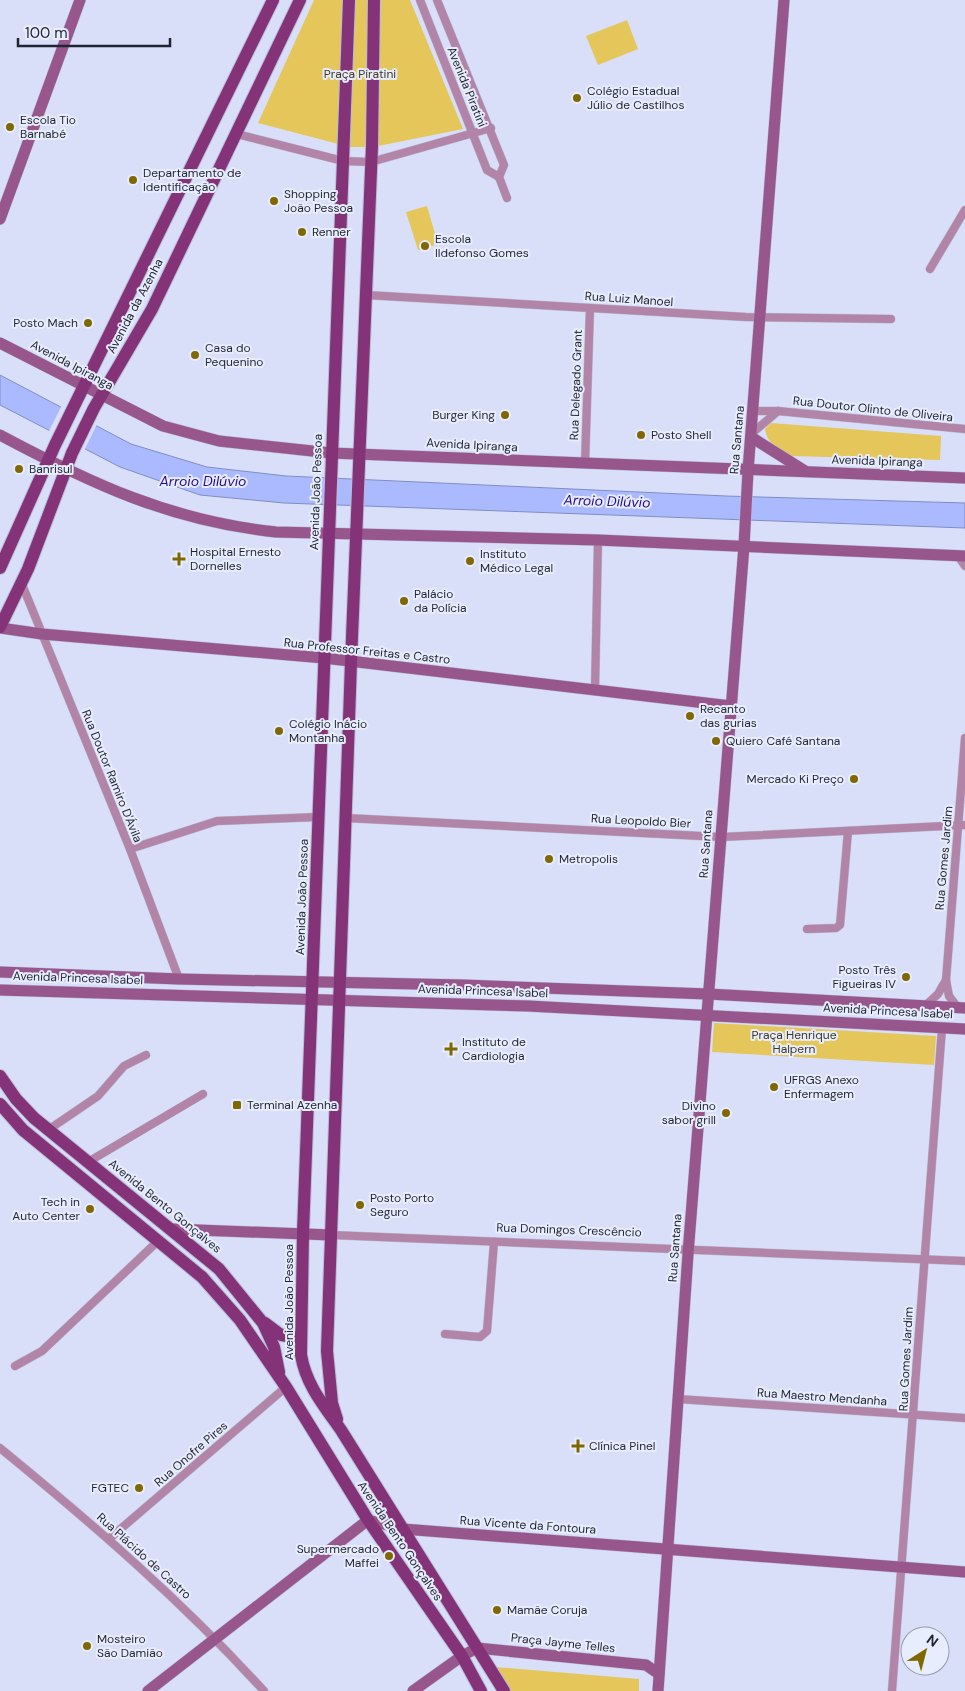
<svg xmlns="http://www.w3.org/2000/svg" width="965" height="1691" viewBox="0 0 965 1691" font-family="'DM Sans',sans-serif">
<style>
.green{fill:#e4c65a}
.water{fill:#abbaff;stroke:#818dc2}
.pier{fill:#d9dff9}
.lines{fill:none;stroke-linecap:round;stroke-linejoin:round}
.street-casing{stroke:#b8bdd5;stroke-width:9}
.secondary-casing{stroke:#b8bdd5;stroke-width:12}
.primary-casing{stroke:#b8bdd5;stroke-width:14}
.street{stroke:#b285a8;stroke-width:8}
.secondary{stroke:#98578c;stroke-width:11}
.primary{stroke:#843378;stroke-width:12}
.poi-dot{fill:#7f6800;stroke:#e8edfe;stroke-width:2}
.labels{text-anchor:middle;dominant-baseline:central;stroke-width:4;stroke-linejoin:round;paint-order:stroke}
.park-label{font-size:12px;fill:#3f3820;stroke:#e8edfe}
.street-label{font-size:12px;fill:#1f2332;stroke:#e8edfe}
.poi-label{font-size:12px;fill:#1f2332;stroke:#e8edfe;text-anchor:start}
.water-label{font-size:14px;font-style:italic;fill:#220893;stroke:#e8edfe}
</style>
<rect width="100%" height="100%" fill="#d9dff9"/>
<!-- green -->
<g class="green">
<polygon points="314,0 410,0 463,129 373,147 350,147 258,123"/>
<polygon points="627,20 638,49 598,65 586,36"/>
<polygon points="427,206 438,244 418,250 406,212"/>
<path d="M771,423L941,436L940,460L789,456C776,448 767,443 765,429Z"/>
<polygon points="714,1023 936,1036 934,1065 712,1052"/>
<polygon points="495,1667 639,1679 639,1691 511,1691"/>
</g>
<!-- water -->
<polygon class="water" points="0,375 131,444 207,467 286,476 726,496 965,503 965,528 284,503 200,495 120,467 0,405"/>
<!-- pier -->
<polygon class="pier" points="62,405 97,424 84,451 48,433"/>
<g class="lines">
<defs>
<g id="street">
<polyline points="420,0 487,170 499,177"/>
<polyline points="437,0 504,165 499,177 507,198"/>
<polyline points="237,134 343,161 371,162 491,128"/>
<polyline points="930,269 965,210"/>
<polyline points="366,295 746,317 891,319"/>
<polyline points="753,411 778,411 965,429"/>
<polyline points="751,434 778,411"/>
<polyline points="585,464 590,308"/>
<polyline points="958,556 965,566"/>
<polyline points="21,582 130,849 179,979"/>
<polyline points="595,690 598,540"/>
<polyline points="346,818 721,837 965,825"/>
<polyline points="130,849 217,821 318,817"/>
<polyline points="807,929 836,928 840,925 848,831"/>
<polyline points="925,1006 938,994 946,980"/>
<polyline points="958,1008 949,996 946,980 965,738"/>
<polyline points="48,1130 98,1096 124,1066 146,1055"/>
<polyline points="88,1162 203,1094"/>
<polyline points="331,1235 965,1261"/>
<polyline points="445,1334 480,1337 487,1331 494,1242"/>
<polyline points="15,1366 42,1351 158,1241"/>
<polyline points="678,1399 965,1418"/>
<path d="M0,1448C93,1524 183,1602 264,1691"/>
<polyline points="110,1538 286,1387"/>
<path d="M892,1691C910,1470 924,1249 942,1028"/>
</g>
<g id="secondary">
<polyline points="0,219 80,0"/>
<polyline points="0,343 163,426 219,441 331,453 965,478"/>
<path d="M0,435C92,484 171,521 276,532L598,540L965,556"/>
<polyline points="751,437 805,471"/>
<polyline points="0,628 42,634 324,658 731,706"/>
<polyline points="0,972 179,979 463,985 708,994 965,1008"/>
<polyline points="0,990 528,1006 965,1029"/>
<polyline points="172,1229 331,1235"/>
<polyline points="148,1691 368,1520 403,1529 965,1572"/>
<polyline points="413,1691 462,1656 477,1648 646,1665 659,1674"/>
<polyline points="658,1691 688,1254 744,546 748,471 784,0"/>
</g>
<g id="primary">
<path d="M349,0L303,1233L301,1355C306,1385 324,1406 341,1430L504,1691"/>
<polyline points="0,568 55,445 273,0"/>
<polyline points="0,627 28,569 72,453 94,408 152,309 300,0"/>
<polyline points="0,1076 16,1099 34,1118 219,1269 263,1323 274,1347 279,1372"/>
<polyline points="0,1104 23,1130 202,1277 240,1320 286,1387 368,1520 462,1656 481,1691"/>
<polyline points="265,1323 281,1335 301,1338"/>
<polyline points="337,1419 332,1403 327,1351 351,662 372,146 374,0"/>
</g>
</defs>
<!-- street casing -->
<use href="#street" class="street-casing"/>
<!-- secondary casing -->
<use href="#secondary" class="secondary-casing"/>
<!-- primary casing -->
<use href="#primary" class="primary-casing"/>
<!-- street -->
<use href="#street" class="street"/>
<!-- secondary -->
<use href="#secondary" class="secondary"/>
<!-- primary -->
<use href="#primary" class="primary"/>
</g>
<!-- markers -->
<g class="poi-dot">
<circle cx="577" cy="98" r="5"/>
<circle cx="10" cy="127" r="5"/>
<circle cx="133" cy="180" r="5"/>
<circle cx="274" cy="201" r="5"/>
<circle cx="302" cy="232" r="5"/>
<circle cx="425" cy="246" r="5"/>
<circle cx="88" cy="323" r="5"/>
<circle cx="195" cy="355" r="5"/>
<circle cx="505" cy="415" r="5"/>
<circle cx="641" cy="435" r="5"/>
<circle cx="19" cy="469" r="5"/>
<path d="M176.5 551.5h5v5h5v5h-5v5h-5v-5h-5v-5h5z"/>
<circle cx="470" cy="561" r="5"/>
<circle cx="404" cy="601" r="5"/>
<circle cx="690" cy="716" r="5"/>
<circle cx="279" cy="731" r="5"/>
<circle cx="716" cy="741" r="5"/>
<circle cx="854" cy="779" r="5"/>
<circle cx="549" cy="859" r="5"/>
<circle cx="906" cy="977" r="5"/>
<path d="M448.5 1041.5h5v5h5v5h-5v5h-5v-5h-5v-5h5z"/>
<circle cx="774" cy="1087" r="5"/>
<rect x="232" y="1100" width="10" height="10" rx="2.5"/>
<circle cx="726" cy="1113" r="5"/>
<circle cx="360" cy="1205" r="5"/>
<circle cx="90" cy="1209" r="5"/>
<path d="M575.5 1438.5h5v5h5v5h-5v5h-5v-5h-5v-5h5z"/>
<circle cx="139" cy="1488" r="5"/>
<circle cx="389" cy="1556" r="5"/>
<circle cx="497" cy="1610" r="5"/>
<circle cx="87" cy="1646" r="5"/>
</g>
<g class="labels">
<!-- park labels -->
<g class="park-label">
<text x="360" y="74">Praça Piratini</text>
<text x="794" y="1035">Praça Henrique<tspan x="794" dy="14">Halpern</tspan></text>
</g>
<!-- street labels -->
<g class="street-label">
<text transform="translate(467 87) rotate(68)">Avenida Piratini</text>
<text transform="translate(629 299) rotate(4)">Rua Luiz Manoel</text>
<text transform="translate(135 306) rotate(-62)">Avenida da Azenha</text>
<text transform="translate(72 365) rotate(28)">Avenida Ipiranga</text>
<text transform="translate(576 385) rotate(-88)">Rua Delegado Grant</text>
<text transform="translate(873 409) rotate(6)">Rua Doutor Olinto de Oliveira</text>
<text transform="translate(737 440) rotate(-85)">Rua Santana</text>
<text transform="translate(472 445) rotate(3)">Avenida Ipiranga</text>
<text transform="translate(877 461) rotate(2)">Avenida Ipiranga</text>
<text transform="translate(316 492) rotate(-88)">Avenida João Pessoa</text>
<text transform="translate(367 651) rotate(6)">Rua Professor Freitas e Castro</text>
<text transform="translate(112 776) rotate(68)">Rua Doutor Ramiro D'Ávila</text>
<text transform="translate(641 821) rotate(3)">Rua Leopoldo Bier</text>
<text transform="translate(706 844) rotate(-86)">Rua Santana</text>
<text transform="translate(944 858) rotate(-85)">Rua Gomes Jardim</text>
<text transform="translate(302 897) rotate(-88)">Avenida João Pessoa</text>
<text transform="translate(78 978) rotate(2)">Avenida Princesa Isabel</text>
<text transform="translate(483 991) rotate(2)">Avenida Princesa Isabel</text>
<text transform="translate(888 1011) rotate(3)">Avenida Princesa Isabel</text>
<text transform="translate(165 1206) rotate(39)">Avenida Bento Gonçalves</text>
<text transform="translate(569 1230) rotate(2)">Rua Domingos Crescêncio</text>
<text transform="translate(675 1248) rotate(-86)">Rua Santana</text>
<text transform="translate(289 1302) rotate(-90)">Avenida João Pessoa</text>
<text transform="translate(906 1359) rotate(-87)">Rua Gomes Jardim</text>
<text transform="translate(822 1397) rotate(4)">Rua Maestro Mendanha</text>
<text transform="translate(191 1454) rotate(-41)">Rua Onofre Pires</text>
<text transform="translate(528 1525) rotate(4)">Rua Vicente da Fontoura</text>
<text transform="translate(400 1541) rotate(56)">Avenida Bento Gonçalves</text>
<text transform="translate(144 1556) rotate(42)">Rua Plácido de Castro</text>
<text transform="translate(563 1643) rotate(6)">Praça Jayme Telles</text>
</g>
<!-- poi labels -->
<g class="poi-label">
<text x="587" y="91">Colégio Estadual<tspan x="587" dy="14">Júlio de Castilhos</tspan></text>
<text x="20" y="120">Escola Tio<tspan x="20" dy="14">Barnabé</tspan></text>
<text x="143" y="173">Departamento de<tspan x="143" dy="14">Identificação</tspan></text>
<text x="284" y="194">Shopping<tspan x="284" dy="14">João Pessoa</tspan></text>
<text x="312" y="232">Renner</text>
<text x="435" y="239">Escola<tspan x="435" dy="14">Ildefonso Gomes</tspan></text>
<text x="78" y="323" text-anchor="end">Posto Mach</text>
<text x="205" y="348">Casa do<tspan x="205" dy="14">Pequenino</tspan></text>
<text x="495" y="415" text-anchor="end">Burger King</text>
<text x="651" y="435">Posto Shell</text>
<text x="29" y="469">Banrisul</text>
<text x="190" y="552">Hospital Ernesto<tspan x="190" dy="14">Dornelles</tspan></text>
<text x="480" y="554">Instituto<tspan x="480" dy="14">Médico Legal</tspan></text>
<text x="414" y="594">Palácio<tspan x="414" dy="14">da Polícia</tspan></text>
<text x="700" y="709">Recanto<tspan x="700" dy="14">das gurias</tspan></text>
<text x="289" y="724">Colégio Inácio<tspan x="289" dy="14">Montanha</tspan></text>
<text x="726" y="741">Quiero Café Santana</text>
<text x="844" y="779" text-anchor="end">Mercado Ki Preço</text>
<text x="559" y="859">Metropolis</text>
<text x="896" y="970" text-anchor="end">Posto Três<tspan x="896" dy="14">Figueiras IV</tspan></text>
<text x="462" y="1042">Instituto de<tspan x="462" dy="14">Cardiologia</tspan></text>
<text x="784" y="1080">UFRGS Anexo<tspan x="784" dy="14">Enfermagem</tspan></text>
<text x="247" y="1105">Terminal Azenha</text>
<text x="716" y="1106" text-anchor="end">Divino<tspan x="716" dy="14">sabor grill</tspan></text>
<text x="370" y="1198">Posto Porto<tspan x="370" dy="14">Seguro</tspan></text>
<text x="80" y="1202" text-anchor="end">Tech in<tspan x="80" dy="14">Auto Center</tspan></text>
<text x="589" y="1446">Clínica Pinel</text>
<text x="129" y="1488" text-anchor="end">FGTEC</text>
<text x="379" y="1549" text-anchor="end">Supermercado<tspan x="379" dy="14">Maffei</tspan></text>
<text x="507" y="1610">Mamãe Coruja</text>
<text x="97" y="1639">Mosteiro<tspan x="97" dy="14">São Damião</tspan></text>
</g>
<!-- water labels -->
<g class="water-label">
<text x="203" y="481">Arroio Dilúvio</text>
<text transform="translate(607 501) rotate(2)">Arroio Dilúvio</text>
</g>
</g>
<!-- north arrow -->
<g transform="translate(925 1651) rotate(36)"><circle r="24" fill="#e8edfe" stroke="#989cac"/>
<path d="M0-4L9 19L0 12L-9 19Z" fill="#7f6800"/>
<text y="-8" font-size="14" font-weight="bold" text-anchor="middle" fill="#1f2332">N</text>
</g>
<!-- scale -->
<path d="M18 38v8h152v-8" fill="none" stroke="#1f2332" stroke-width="2.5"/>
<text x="25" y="38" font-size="15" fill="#1f2332" stroke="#e8edfe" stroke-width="4" paint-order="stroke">100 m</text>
</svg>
